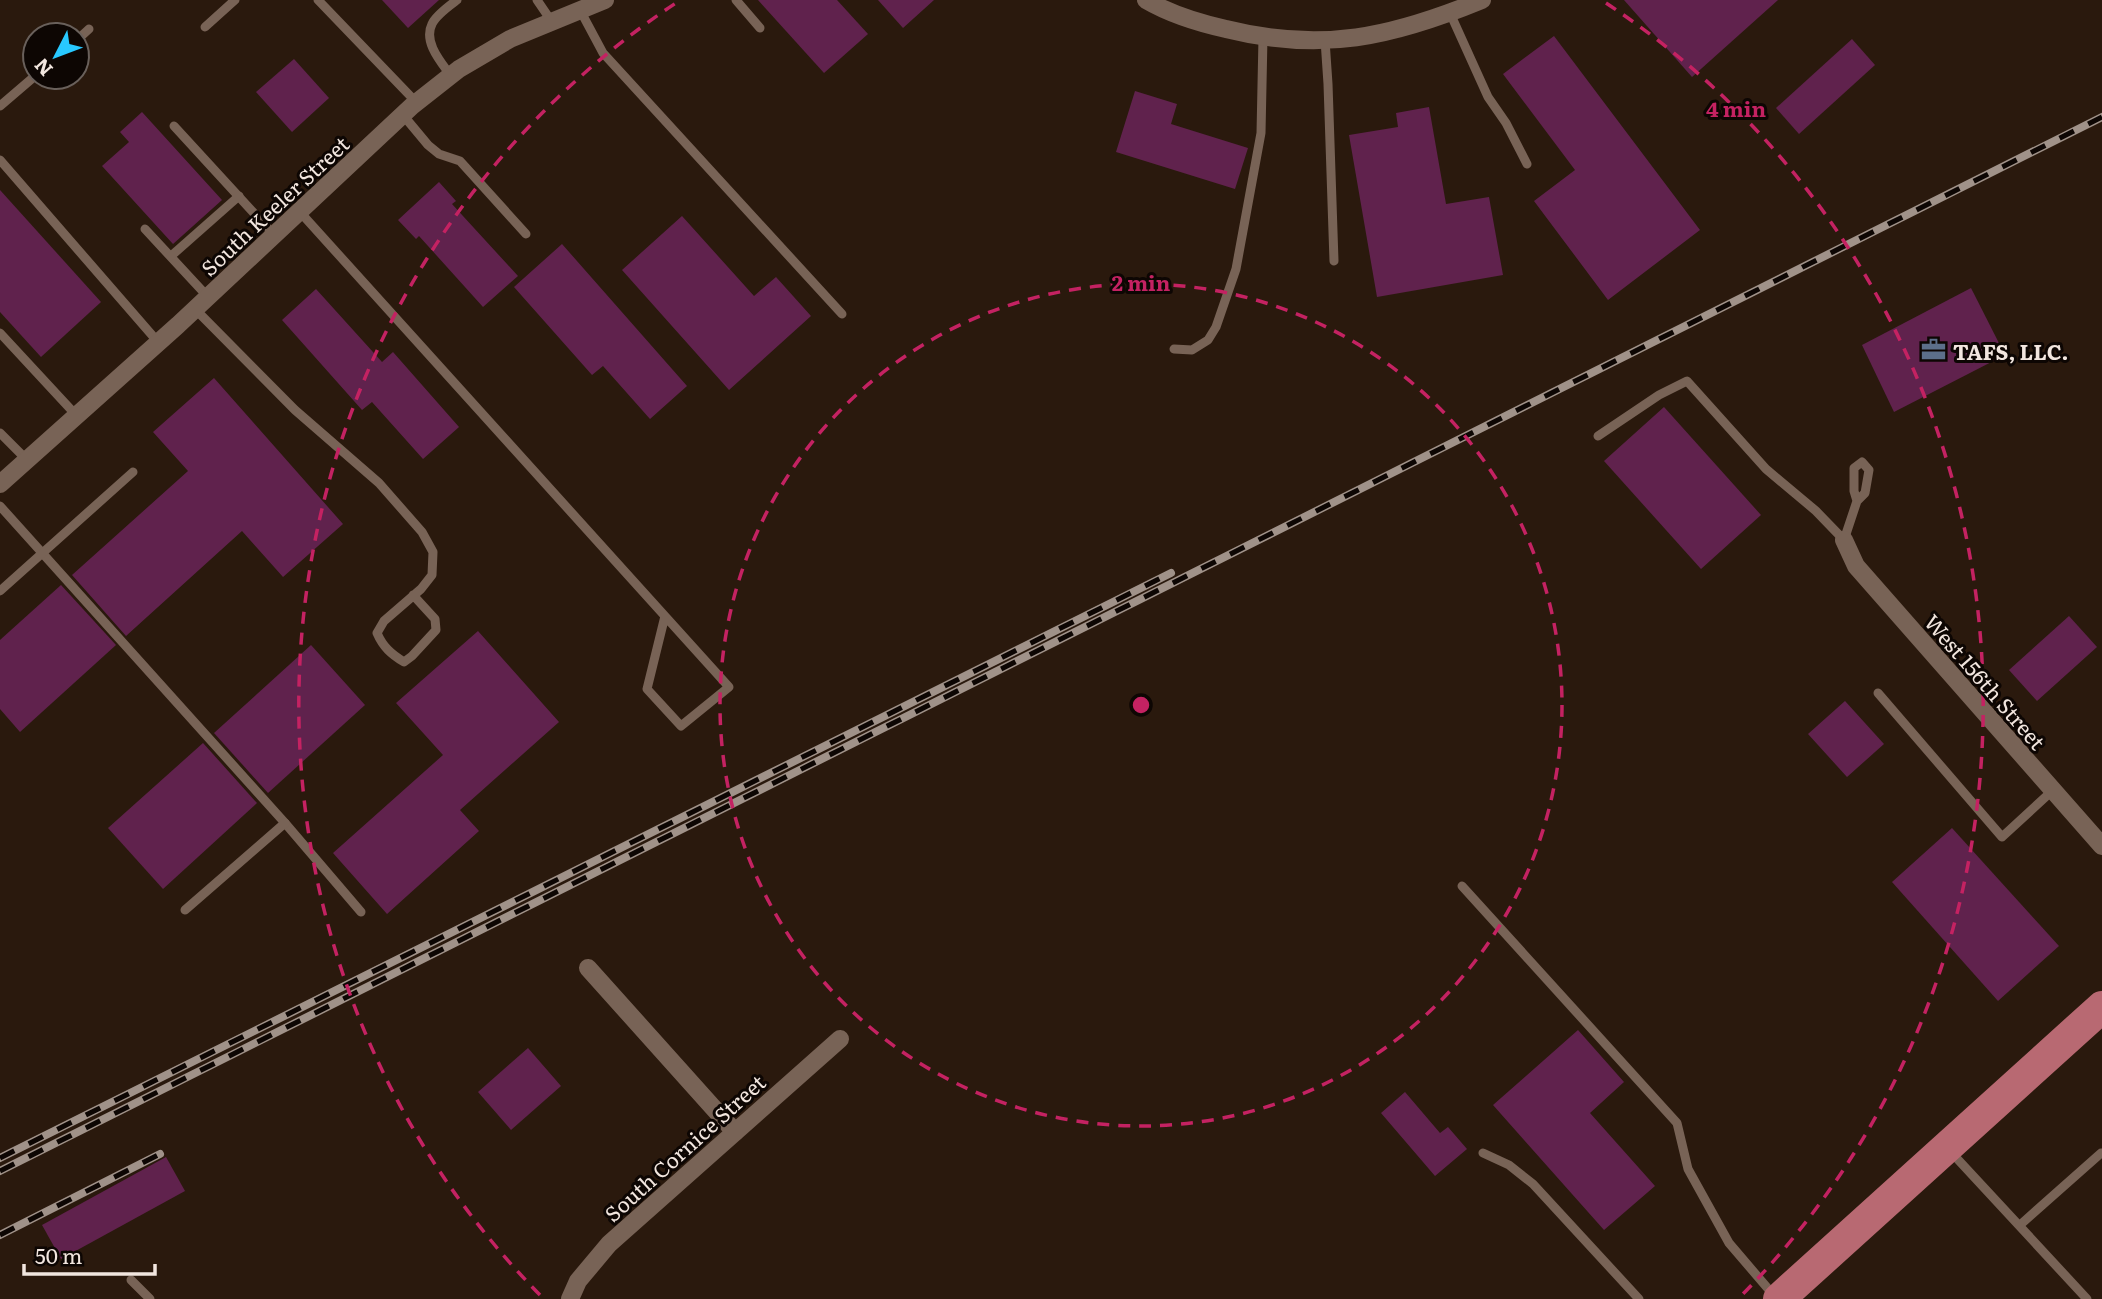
<svg xmlns="http://www.w3.org/2000/svg" width="2102" height="1299" viewBox="0 0 2102 1299" font-family="Literata,serif">
<style>
.building{fill:#60224d}
.lines{fill:none;stroke-linecap:round;stroke-linejoin:round}
.lane{stroke:#786356;stroke-width:9}
.street{stroke:#786356;stroke-width:18}
.highway{stroke:#b86972;stroke-width:32}
.rail-casing{stroke:#a09289;stroke-width:8}
.rail{stroke:#0d0603;stroke-width:5;stroke-dasharray:16;stroke-linecap:butt}
.ring{fill:none;stroke:#c42262;stroke-width:3.5;stroke-dasharray:12 9}
.labels{text-anchor:middle;dominant-baseline:central;stroke-width:6;stroke-linejoin:round;paint-order:stroke}
.street-label{font-size:21px;fill:#f2e6df;stroke:#0d0603}
.poi-label{font-size:21px;font-weight:bold;fill:#f2e6df;stroke:#0d0603;text-anchor:start}
.centre{fill:#c42262;stroke:#0d0603;stroke-width:3.5}
.ring-label{font-size:21px;text-anchor:middle;font-weight:bold;fill:#c42262;stroke:#0d0603;stroke-width:6;stroke-linejoin:round;paint-order:stroke}
</style>
<rect width="100%" height="100%" fill="#2a190d"/>
<!-- building -->
<g class="building">
<polygon points="382,0 439,0 408,28"/>
<polygon points="758,0 837,0 868,34 824,73"/>
<polygon points="878,0 934,0 903,28"/>
<polygon points="1624,0 1778,0 1692,77"/>
<polygon points="1554,36 1700,230 1608,300 1534,201 1575,170 1503,74"/>
<polygon points="1852,39 1875,65 1799,134 1776,108"/>
<polygon points="294,59 329,98 292,132 256,92"/>
<polygon points="1135,91 1177,104 1171,124 1248,148 1235,189 1116,152"/>
<polygon points="1429,107 1446,204 1489,197 1503,275 1377,297 1349,135 1398,127 1396,113"/>
<polygon points="142,112 222,200 173,244 102,166 129,142 120,132"/>
<polygon points="439,182 456,201 452,204 518,276 483,307 419,236 416,239 398,220"/>
<polygon points="0,190 101,302 41,357 0,312"/>
<polygon points="682,216 754,296 776,277 811,316 729,390 622,270"/>
<polygon points="562,244 687,386 650,419 603,366 592,375 514,287"/>
<polygon points="1971,288 2005,355 1894,412 1862,345"/>
<polygon points="316,289 382,362 393,352 459,427 423,459 372,402 362,410 282,320"/>
<polygon points="214,378 343,524 283,577 242,531 126,636 72,575 188,471 153,432"/>
<polygon points="1664,407 1761,515 1701,569 1604,461"/>
<polygon points="61,585 116,645 20,732 0,709 0,640"/>
<polygon points="2069,616 2097,647 2037,701 2009,670"/>
<polygon points="478,631 559,722 460,810 479,831 387,914 333,853 443,755 396,703"/>
<polygon points="311,645 365,705 268,793 214,733"/>
<polygon points="1845,701 1884,744 1847,777 1808,734"/>
<polygon points="203,743 257,803 163,889 108,828"/>
<polygon points="1952,828 2059,946 1998,1001 1892,882"/>
<polygon points="1578,1030 1624,1082 1590,1113 1655,1186 1604,1230 1493,1105"/>
<polygon points="528,1048 561,1086 511,1130 478,1092"/>
<polygon points="1405,1092 1440,1133 1448,1127 1467,1149 1435,1176 1381,1113"/>
<polygon points="166,1157 185,1191 61,1259 42,1225"/>
</g>
<g class="lines">
<!-- lane -->
<g class="lane">
<polyline points="318,0 417,103"/>
<polyline points="537,0 552,22"/>
<polyline points="736,0 760,28"/>
<polyline points="580,10 603,53 842,314"/>
<polyline points="1450,13 1488,97 1506,123 1527,164"/>
<polyline points="205,27 235,0"/>
<polyline points="77,40 89,29"/>
<polyline points="1325,40 1328,84 1334,261"/>
<path d="M451,76C441,62 423,42 432,24C436,15 449,6 457,0"/>
<polyline points="0,106 35,76"/>
<polyline points="403,115 428,145 439,154 460,161 526,234"/>
<polyline points="174,126 274,235"/>
<polyline points="0,160 158,342"/>
<polyline points="300,212 729,687 681,726 647,689 665,616"/>
<polyline points="145,229 208,297"/>
<polyline points="171,256 239,196"/>
<path d="M195,309L295,410L379,483L422,532L433,552L432,575L421,589L384,621L377,633C383,647 391,654 404,662L412,656L436,630L435,619L413,595"/>
<polyline points="0,333 76,415"/>
<polyline points="1174,349 1192,350 1208,340 1216,327 1236,269 1261,133 1263,37"/>
<polyline points="0,433 27,460"/>
<polyline points="1598,436 1659,395 1687,381 1766,469 1816,511 1844,540 1857,501 1865,493 1869,470 1862,462 1854,468 1854,491 1857,501"/>
<polyline points="0,506 285,823 361,912"/>
<polyline points="0,591 133,472"/>
<polyline points="1878,693 2002,837 2052,791"/>
<polyline points="1462,886 1677,1123 1688,1169 1729,1243 1776,1298"/>
<polyline points="185,910 285,823"/>
<polyline points="1950,1151 2087,1299"/>
<polyline points="1483,1153 1509,1165 1533,1184 1639,1299"/>
<polyline points="2020,1225 2101,1153"/>
<polyline points="131,1280 150,1299"/>
</g>
<!-- street -->
<g class="street">
<path d="M1146,0C1170,14 1199,23 1226,29C1322,53 1392,37 1482,0"/>
<polyline points="0,484 178,325 412,106 459,69 510,39 605,0"/>
<polyline points="1844,540 1856,566 2102,846"/>
<polyline points="588,968 735,1132"/>
<polyline points="570,1299 578,1281 609,1244 840,1039"/>
</g>
<!-- highway -->
<polyline class="highway" points="1779,1299 2102,1007"/>
<defs>
<g id="rail">
<polyline points="0,1158 1171,573"/>
<polyline points="0,1171 2102,117"/>
<polyline points="0,1235 160,1154"/>
</g>
</defs>
<!-- rail casing -->
<use href="#rail" class="rail-casing"/>
<!-- rail -->
<use href="#rail" class="rail"/>
</g>
<!-- distance rings -->
<g class="ring">
<circle cx="1141" cy="705" r="421"/>
<path d="M540 1295A842 842 0 0 1 676 3M1606 3A842 842 0 0 1 1742 1295"/>
</g>
<!-- icons -->
<defs>
<symbol id="office-bare" viewBox="-9 -9 18 18"><path d="M-6-3h4V-5.5h4V-3h4V5H-6ZM-1-4.5V-3h2v-1.5ZM-6 0V1H6V0Z" fill="#5c6f8a" stroke="#0d0603" stroke-width="2.5" paint-order="stroke"/></symbol>
</defs>
<g fill-rule="evenodd">
<use href="#office-bare" x="1916" y="332" width="35" height="35"/>
</g>
<g class="labels">
<!-- street labels -->
<g class="street-label">
<text transform="translate(274 205) rotate(-43)">South Keeler Street</text>
<text transform="translate(1986 681) rotate(49)">West 156th Street</text>
<text transform="translate(684 1147) rotate(-42)">South Cornice Street</text>
</g>
<!-- poi labels -->
<g class="poi-label">
<text x="1953" y="350">TAFS, LLC.</text>
</g>
</g>
<circle cx="1141" cy="705" r="10" class="centre"/>
<g class="ring-label">
<text x="1736" y="117">4 min</text>
<text x="1141" y="291">2 min</text>
</g>
<!-- north arrow -->
<g transform="translate(56 56) rotate(228)"><circle r="33" fill="#0d0603" stroke="#69605b" stroke-width="2"/>
<path d="M0-5L12 26L0 18L-12 26Z" fill="#28c8ff"/>
<text y="-10" font-size="19" font-weight="bold" text-anchor="middle" fill="#f2e6df">N</text>
</g>
<!-- scale -->
<path d="M24 1264v10h131v-10" fill="none" stroke="#f2e6df" stroke-width="3.5"/>
<text x="35" y="1264" font-size="21" fill="#f2e6df" stroke="#0d0603" stroke-width="5" paint-order="stroke">50 m</text>
</svg>
